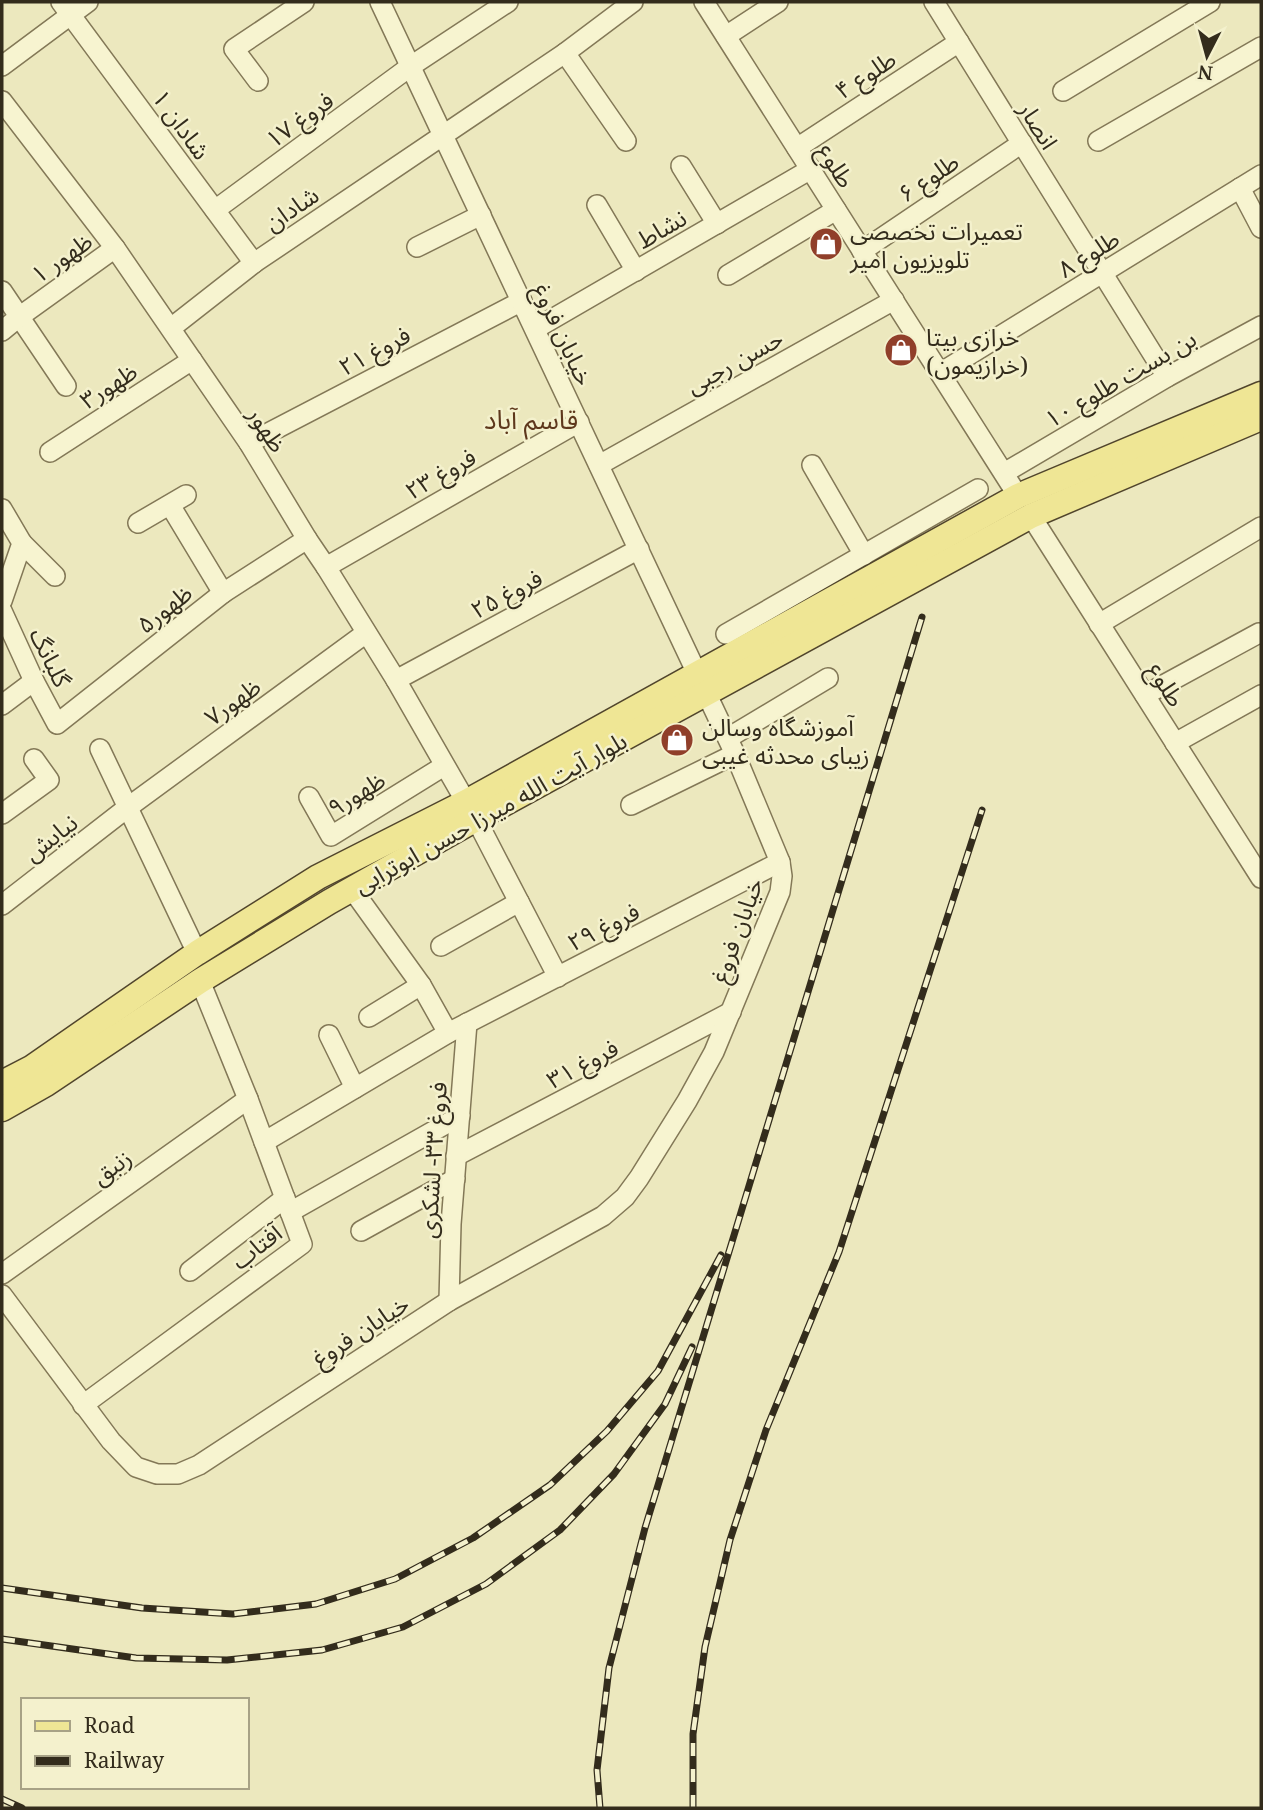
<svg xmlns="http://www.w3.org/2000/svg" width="1263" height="1810" viewBox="0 0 1263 1810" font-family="'Noto Serif','Noto Sans Arabic',serif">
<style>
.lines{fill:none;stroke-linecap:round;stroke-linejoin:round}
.minor-casing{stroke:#837857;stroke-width:22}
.major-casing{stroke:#51452c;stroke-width:27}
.minor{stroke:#f7f4d0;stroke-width:19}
.major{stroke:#efe695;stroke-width:24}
.rail-casing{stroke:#332c1c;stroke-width:7}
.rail{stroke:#f4f1cd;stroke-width:4.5;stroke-dasharray:13;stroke-linecap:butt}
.labels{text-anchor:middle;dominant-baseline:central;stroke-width:5;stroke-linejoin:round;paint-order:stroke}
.street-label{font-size:24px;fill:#332c1c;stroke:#f4f1cd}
.poi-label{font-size:24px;fill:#332c1c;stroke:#f4f1cd;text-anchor:start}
.neighbourhood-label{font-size:26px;fill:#5e381c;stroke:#f4f1cd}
</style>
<rect width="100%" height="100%" fill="#ece8be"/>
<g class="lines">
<defs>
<g id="minor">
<polyline points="61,2 254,263"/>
<polyline points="704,2 1018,496"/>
<polyline points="934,2 1167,377"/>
<polyline points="726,36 778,2"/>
<polyline points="565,53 626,141"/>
<polyline points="2,66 88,2"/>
<polyline points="258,81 234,49 304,2"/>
<polyline points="1063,91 1210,2"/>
<polyline points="2,101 115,248 249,443 307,539 326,567 396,680 466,802"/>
<polyline points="1098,141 1261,47"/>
<polyline points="797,148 959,42"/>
<polyline points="681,166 717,224"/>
<polyline points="1240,188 1261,228"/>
<polyline points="597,205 636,271"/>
<polyline points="215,210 411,66 508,2"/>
<polyline points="417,247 481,215"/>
<polyline points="862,251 1022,143"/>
<polyline points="728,275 836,210"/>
<polyline points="2,291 66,386"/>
<polyline points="171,328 254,263 565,53 633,2"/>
<polyline points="535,329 811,169"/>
<polyline points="2,331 19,317 115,248"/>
<polyline points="940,373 1261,175"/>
<polyline points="249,443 522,301"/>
<polyline points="50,452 192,360"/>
<polyline points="599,465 894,300"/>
<polyline points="812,465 864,555"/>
<polyline points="1004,473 1167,377 1261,326"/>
<polyline points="170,505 223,593"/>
<polyline points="2,509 22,543 2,601"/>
<polyline points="1031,516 1261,878"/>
<polyline points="138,523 186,495"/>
<polyline points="22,543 55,576"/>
<polyline points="326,567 579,422"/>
<polyline points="2,611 34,681 57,724 223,593 307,539"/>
<polyline points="1099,624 1261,527"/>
<polyline points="726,634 978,489"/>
<polyline points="396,680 639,549"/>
<polyline points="1145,695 1259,633"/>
<polyline points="2,705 34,681"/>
<polyline points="728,738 828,678"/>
<polyline points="1175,743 1261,695"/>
<polyline points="100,749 197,953"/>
<polyline points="309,797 331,836 444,766"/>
<polyline points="631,805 735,754"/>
<polyline points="2,814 49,780 34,759"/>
<polyline points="476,819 558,977"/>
<polyline points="352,889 421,985 448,1033"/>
<polyline points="2,905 127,808 366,633"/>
<polyline points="441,946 519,902"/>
<polyline points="369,1017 421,985"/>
<polyline points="329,1035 355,1088"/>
<polyline points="264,1142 448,1033 780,862"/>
<polyline points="456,1156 731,1012"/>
<polyline points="290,1212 460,1116"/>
<polyline points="361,1231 455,1179"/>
<polyline points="190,1271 285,1198"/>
<polyline points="2,1274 248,1099"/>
<polyline points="2,1295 111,1441 136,1467 157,1474 178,1474 199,1465 449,1301 603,1216 625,1197 639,1178 687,1101 714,1052 780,892 782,876 780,862 735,754 380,2"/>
<polyline points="449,1301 451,1224 467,1023"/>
<polyline points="83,1405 302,1244 248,1099 200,981"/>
</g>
<g id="major">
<polyline points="2,1083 31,1068 197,953 318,877 466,802 1018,496 1261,394"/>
<polyline points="2,1109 46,1084 200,981 329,902 476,819 1031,516 1261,418"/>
</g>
</defs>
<!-- minor casing -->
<use href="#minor" class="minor-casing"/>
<!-- major casing -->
<use href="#major" class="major-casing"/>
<!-- minor -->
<use href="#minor" class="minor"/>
<!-- major -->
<use href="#major" class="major"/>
<defs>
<g id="rail">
<polyline points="2,1588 142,1608 233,1614 316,1604 395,1579 473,1538 550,1485 607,1431 658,1371 721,1255"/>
<polyline points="2,1639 136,1658 227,1660 322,1650 403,1627 486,1584 560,1530 614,1474 665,1404 692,1347"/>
<polyline points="2,1799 22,1808"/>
<polyline points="600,1808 597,1770 609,1668 645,1528 922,617"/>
<polyline points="693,1808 693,1734 705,1647 730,1540 766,1430 839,1252 982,810"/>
</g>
</defs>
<!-- rail casing -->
<use href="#rail" class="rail-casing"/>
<!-- rail -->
<use href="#rail" class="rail"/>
</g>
<!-- icons -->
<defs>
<symbol id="shop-disc" viewBox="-11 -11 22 22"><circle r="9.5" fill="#903f2a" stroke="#f4f1cd"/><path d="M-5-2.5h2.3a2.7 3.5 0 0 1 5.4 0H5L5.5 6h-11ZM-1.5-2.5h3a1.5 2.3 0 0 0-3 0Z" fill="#fff"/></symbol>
</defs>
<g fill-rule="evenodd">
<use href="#shop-disc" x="807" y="225" width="38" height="38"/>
<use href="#shop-disc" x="882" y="331" width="38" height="38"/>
<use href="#shop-disc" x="658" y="721" width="38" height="38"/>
</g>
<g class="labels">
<!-- street labels -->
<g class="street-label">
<text transform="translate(865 74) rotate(-33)">طلوع ۴</text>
<text transform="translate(299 119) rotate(-36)">فروغ ۱۷</text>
<text transform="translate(182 124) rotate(54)">شادان ۱</text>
<text transform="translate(1039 125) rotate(58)">انصار</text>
<text transform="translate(837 165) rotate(58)">طلوع</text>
<text transform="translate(928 177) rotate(-34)">طلوع ۶</text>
<text transform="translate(291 208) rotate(-34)">شادان</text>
<text transform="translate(661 228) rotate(-30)">نشاط</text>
<text transform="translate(1088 253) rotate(-32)">طلوع ۸</text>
<text transform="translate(61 257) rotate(-35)">ظهور ۱</text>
<text transform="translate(564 334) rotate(65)">خیابان فروغ</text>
<text transform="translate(374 350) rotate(-28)">فروغ ۲۱</text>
<text transform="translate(734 361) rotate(-29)">حسن رجبی</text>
<text transform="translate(1120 378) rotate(-30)">بن بست طلوع ۱۰</text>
<text transform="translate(108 385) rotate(-33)">ظهور۳</text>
<text transform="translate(268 429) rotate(57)">ظهور</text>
<text transform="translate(440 473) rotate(-30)">فروغ ۲۳</text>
<text transform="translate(506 593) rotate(-28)">فروغ ۲۵</text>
<text transform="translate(164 608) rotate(-38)">ظهور۵</text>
<text transform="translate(51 657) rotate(64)">گلبانگ</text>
<text transform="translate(1167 684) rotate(58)">طلوع</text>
<text transform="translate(232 701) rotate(-36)">ظهور۷</text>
<text transform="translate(356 793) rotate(-32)">ظهور۹</text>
<text transform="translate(490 812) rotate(-29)">بلوار آیت الله میرزا حسن ابوترابی</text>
<text transform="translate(50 837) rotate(-38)">نيايش</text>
<text transform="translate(603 926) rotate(-27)">فروغ ۲۹</text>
<text transform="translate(736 930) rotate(-70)">خیابان فروغ</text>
<text transform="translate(582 1063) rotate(-28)">فروغ ۳۱</text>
<text transform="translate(432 1160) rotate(-86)">فروغ ۳۳- لشکری</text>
<text transform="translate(111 1166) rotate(-35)">زنبق</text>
<text transform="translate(256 1246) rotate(-38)">آفتاب</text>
<text transform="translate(360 1330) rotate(-33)">خیابان فروغ</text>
</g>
<!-- poi labels -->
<g class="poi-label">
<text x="850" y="230">تعمیرات تخصصی<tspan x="850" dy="28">تلویزیون امیر</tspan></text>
<text x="926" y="336">خرازی بیتا<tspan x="926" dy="28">(خرازیمون)</tspan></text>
<text x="702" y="726">آموزشگاه وسالن<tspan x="702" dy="28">زیبای محدثه غیبی</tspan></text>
</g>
<!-- neighbourhood labels -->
<g class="neighbourhood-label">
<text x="531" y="419">قاسم آباد</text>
</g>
</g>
<!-- border -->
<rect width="1263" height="1810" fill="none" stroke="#332c1c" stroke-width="7"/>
<!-- legend -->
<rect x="21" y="1698" width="228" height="91" fill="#f4f1cd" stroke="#a7a286" stroke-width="2"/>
<rect x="35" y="1721" width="35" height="10" fill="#efe695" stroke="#a7a286" stroke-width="2"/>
<text x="84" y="1733" font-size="21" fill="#332c1c">Road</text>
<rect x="35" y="1756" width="35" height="10" fill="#332c1c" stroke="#a7a286" stroke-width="2"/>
<text x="84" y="1768" font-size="21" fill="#332c1c">Railway</text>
<!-- north arrow -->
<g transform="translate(1207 56) rotate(186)" stroke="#f4f1cd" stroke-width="5" paint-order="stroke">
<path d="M0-5L12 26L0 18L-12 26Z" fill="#332c1c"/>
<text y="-10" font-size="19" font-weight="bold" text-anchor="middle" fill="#332c1c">N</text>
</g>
</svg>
